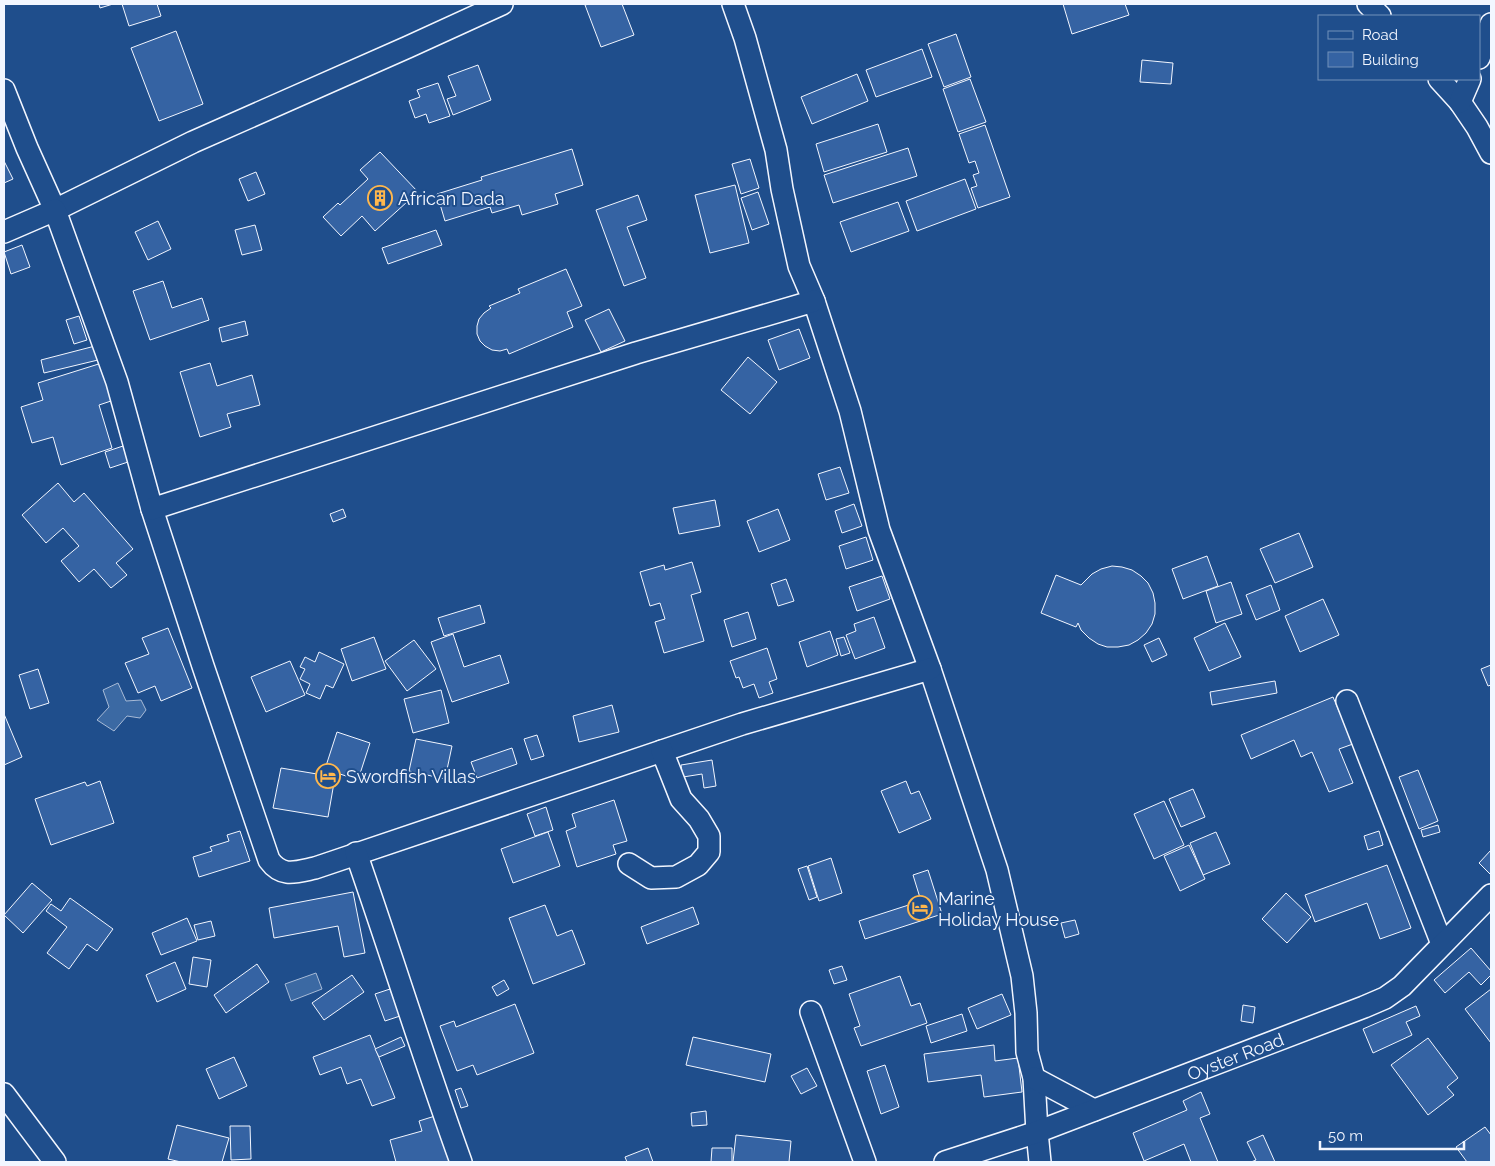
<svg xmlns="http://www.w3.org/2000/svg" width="1495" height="1166" viewBox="0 0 1495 1166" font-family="Raleway,sans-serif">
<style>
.water{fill:#3b69a3;stroke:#a8bbd7}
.building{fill:#3563a3;stroke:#f2f6ff}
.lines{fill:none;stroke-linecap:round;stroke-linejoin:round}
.minor-casing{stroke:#f2f6ff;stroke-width:24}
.minor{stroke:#1f4e8c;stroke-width:21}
.labels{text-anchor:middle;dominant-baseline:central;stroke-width:4;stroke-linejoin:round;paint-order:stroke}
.poi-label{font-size:18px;fill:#f2f6ff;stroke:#1f4e8c;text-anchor:start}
.street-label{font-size:18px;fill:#f2f6ff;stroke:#1f4e8c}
</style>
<rect width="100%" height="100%" fill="#1f4e8c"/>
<!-- water -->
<g class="water">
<polygon points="118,683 126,701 141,700 146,710 140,718 127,716 114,731 97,720 109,707 103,690"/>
<polygon points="316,973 322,989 291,1001 285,984"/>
</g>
<!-- building -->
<g class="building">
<polygon points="99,4 113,4 100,8"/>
<polygon points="122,4 157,4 161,16 129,26"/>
<polygon points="589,4 622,4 634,35 601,47 585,5"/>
<polygon points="1063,4 1125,4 1129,15 1072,34"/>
<polygon points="176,31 203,104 159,121 131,48"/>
<polygon points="956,34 971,77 944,87 928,44"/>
<polygon points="922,49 932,77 876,97 866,70"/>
<polygon points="1142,60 1173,63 1171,84 1140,82"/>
<polygon points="478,65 491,100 453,115 447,99 456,96 448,76"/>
<polygon points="857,74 868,101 812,124 801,97"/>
<polygon points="970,79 986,122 958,132 943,89"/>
<polygon points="438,83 450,116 429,123 426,114 415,118 409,101 420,97 417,90"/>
<polygon points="878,124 887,152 824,172 816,144"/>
<polygon points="985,125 1010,197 978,208 971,188 977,186 973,175 979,173 975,161 969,163 959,134"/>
<polygon points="908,148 917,176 833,203 824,175"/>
<polygon points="572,149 583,185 555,194 558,204 522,215 519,205 492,213 490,207 445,221 437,194 482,180 481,177"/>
<polygon points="380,152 418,192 375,231 362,216 341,236 323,217 338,203 340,205 368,179 360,170"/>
<polygon points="750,159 759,188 741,194 732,164"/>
<polygon points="4,161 13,179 4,183"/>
<polygon points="256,172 265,194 248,201 239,179"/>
<polygon points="965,179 976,209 917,231 906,201"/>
<polygon points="735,185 749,243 710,253 695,195"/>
<polygon points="758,192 769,224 752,230 741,198"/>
<polygon points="638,195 647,220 627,227 646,278 624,286 596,210"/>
<polygon points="898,202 909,231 851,252 840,222"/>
<polygon points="158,221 171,249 148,260 135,232"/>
<polygon points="255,225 262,250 242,255 235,230"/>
<polygon points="436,230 442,245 388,264 382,248"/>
<polygon points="22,245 30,267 11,274 4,252"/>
<polygon points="566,269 582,306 567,312 573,327 509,354 507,349 500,351 492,350 485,346 480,341 477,334 477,326 479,319 484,313 491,308 489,306 520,293 518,289"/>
<polygon points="163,281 172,308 202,298 209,320 150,340 133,291"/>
<polygon points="609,309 625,341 601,352 585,320"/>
<polygon points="79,316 87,340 74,344 66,320"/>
<polygon points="245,321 248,335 222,342 219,328"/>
<polygon points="799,329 810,358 779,370 768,340"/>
<polygon points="95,346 98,360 44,373 41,360"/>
<polygon points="748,357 777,382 750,414 721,390"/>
<polygon points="105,362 117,399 99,405 112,448 61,465 53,437 32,443 21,407 43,400 38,383"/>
<polygon points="210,363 217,386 252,375 260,405 227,414 231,427 200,437 180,372"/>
<polygon points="123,446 128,462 110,468 105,452"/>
<polygon points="840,467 849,493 826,500 818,474"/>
<polygon points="58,483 74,502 84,493 133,549 116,563 127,575 111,588 94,569 79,582 61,561 79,546 63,528 46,543 22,515"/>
<polygon points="715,500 720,526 679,534 673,508"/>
<polygon points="854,504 862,526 842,533 835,511"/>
<polygon points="343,509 346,517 333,522 330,514"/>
<polygon points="778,509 790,540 759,552 747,521"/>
<polygon points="1299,533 1313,567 1275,583 1260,549"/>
<polygon points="866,537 873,560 846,569 839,546"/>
<polygon points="1207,556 1218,586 1183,599 1172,569"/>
<polygon points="692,562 701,592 691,595 704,641 664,653 655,622 665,619 660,603 650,606 640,572 664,565 665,570"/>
<polygon points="1112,566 1122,567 1132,570 1141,576 1148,583 1153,593 1155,603 1155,614 1152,624 1146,633 1138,640 1129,645 1118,647 1107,647 1098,644 1089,638 1081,630 1078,623 1076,627 1041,613 1056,575 1081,585 1092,574 1101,569"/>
<polygon points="882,576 890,599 857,611 849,587"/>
<polygon points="786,579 794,601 778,606 771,584"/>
<polygon points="1231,582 1242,614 1216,623 1206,591"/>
<polygon points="1271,585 1280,610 1256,620 1246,595"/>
<polygon points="1323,599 1339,635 1300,652 1285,616"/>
<polygon points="480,605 485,623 444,636 438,618"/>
<polygon points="748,612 756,639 732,647 724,620"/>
<polygon points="874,617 885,648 855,659 846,635 856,631 854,624"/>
<polygon points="1225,623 1241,657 1209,671 1194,638"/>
<polygon points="168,628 192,688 161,701 155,686 138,693 125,663 149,654 142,638"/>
<polygon points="830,631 838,655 807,667 799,642"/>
<polygon points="453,634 464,667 500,655 509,683 452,702 431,642"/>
<polygon points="374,637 386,669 352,681 341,649"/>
<polygon points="844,637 850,653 841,656 836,639"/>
<polygon points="1159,638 1167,655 1152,662 1144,645"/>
<polygon points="414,640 436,669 407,691 385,661"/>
<polygon points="767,648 777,679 769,682 773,693 759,698 754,684 743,688 739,677 736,678 730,661"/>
<polygon points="319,652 344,664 333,688 326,685 320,699 306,693 310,684 300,679 305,669 300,667 305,657 315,662"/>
<polygon points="290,661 305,695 266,712 251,677"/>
<polygon points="1491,665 1491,685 1488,686 1481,669"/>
<polygon points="38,669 49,703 30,709 19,675"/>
<polygon points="1275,681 1277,693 1212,705 1210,692"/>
<polygon points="441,690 449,723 413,733 404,699"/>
<polygon points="1333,697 1353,744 1339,749 1353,783 1329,792 1312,752 1301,757 1294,740 1251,759 1241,735"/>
<polygon points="612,705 619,732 579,742 573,716"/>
<polygon points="4,714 22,757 4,765"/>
<polygon points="337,732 370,743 358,780 325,769"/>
<polygon points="537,735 544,756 531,760 524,739"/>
<polygon points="416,739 452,746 445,779 409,771"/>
<polygon points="512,748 517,764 477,778 471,762"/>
<polygon points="712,760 716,786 704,788 702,774 683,777 681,765"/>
<polygon points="281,768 335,777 328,817 273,808"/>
<polygon points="1418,770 1438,821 1419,829 1399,777"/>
<polygon points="100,781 114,823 51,845 35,799 85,782 87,786"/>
<polygon points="906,781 911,794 919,791 931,819 899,833 881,791"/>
<polygon points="1193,789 1205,817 1181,827 1169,799"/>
<polygon points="614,800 627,841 613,845 616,854 577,867 566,831 576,827 572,814"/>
<polygon points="1164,801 1184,845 1154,859 1134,814"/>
<polygon points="546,807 553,830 535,836 527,814"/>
<polygon points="1438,825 1440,832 1423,837 1421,830"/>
<polygon points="240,831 250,861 199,877 193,857 212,851 210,847 229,841 227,835"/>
<polygon points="1379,831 1383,845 1368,850 1364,836"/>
<polygon points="548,832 560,866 513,883 501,849"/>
<polygon points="1216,832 1230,864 1203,875 1190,843"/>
<polygon points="1189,845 1205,879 1180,891 1164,856"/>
<polygon points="1491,850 1491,875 1479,863"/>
<polygon points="831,858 842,893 819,901 808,866"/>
<polygon points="1387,865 1411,928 1380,939 1367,903 1315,922 1305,895"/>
<polygon points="807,866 817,897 809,900 798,869"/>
<polygon points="928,870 942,914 865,939 859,921 921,901 913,875"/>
<polygon points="32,883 52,900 23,933 4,915"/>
<polygon points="353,892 365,953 344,957 338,926 274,938 269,908"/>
<polygon points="1286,893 1311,917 1287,943 1262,919"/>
<polygon points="70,898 113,929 97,951 87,944 69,969 47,953 67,927 46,911 51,904 61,911"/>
<polygon points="545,905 557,936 572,930 585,964 533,984 509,918"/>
<polygon points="693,907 699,924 647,944 641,927"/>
<polygon points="187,918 197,941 161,955 152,933"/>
<polygon points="1075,920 1079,934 1065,938 1061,923"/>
<polygon points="211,921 215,936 198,940 194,925"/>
<polygon points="1471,948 1491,971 1491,975 1481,985 1469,972 1445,993 1434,980"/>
<polygon points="193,957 211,960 207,987 189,984"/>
<polygon points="175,962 186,989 157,1002 146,975"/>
<polygon points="257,964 269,982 226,1013 214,995"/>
<polygon points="842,966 847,980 834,984 829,970"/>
<polygon points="352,975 364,992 324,1020 312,1003"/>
<polygon points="900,976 911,1006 920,1003 927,1023 861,1046 854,1028 860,1026 849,994"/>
<polygon points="504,980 509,989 497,996 492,987"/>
<polygon points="390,989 400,1016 385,1021 375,994"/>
<polygon points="1491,989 1491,1043 1465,1009"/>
<polygon points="1002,994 1011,1015 977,1029 968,1008"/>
<polygon points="515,1004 534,1053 477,1075 473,1065 457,1071 440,1026 454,1021 456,1027"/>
<polygon points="1243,1005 1255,1007 1253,1023 1241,1021"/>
<polygon points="1416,1006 1420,1016 1406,1022 1412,1035 1373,1053 1363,1029"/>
<polygon points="962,1014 967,1031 931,1043 926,1026"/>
<polygon points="370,1035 395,1098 372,1106 361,1079 347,1084 341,1067 320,1075 313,1057"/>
<polygon points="401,1037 405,1046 379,1057 375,1049"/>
<polygon points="693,1037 771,1054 765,1082 686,1065"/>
<polygon points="1428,1038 1458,1078 1447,1087 1454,1095 1428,1115 1391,1065"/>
<polygon points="994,1045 995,1061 1018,1058 1022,1092 984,1097 981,1075 928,1082 924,1054"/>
<polygon points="234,1057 247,1086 219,1099 206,1069"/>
<polygon points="885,1065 899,1107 881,1114 867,1071"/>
<polygon points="807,1068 817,1086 801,1094 791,1076"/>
<polygon points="461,1088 468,1106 461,1108 455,1090"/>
<polygon points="1201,1092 1210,1114 1200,1118 1218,1162 1191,1162 1184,1144 1144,1161 1133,1133 1187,1110 1183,1101"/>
<polygon points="706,1111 707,1125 692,1126 691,1113"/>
<polygon points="435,1116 442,1140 449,1138 456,1162 396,1162 390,1140 422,1131 419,1121"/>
<polygon points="177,1125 229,1138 222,1162 181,1162 168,1159"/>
<polygon points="230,1126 250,1126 251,1159 231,1160"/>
<polygon points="1485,1127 1491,1135 1491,1162 1467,1162 1456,1147"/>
<polygon points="736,1135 791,1141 789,1162 733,1162"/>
<polygon points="1263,1135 1275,1162 1251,1162 1256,1160 1247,1142"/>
<polygon points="648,1148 653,1162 627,1162 625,1157"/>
<polygon points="712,1148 732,1148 732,1162 711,1162"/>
</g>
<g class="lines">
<defs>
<g id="minor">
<polyline points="733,4 745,38 776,150 782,189 799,266 814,301 850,411 879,530 930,669 997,870 1022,976 1026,1013 1027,1052 1034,1078 1037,1132 1040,1162"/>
<polyline points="1368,4 1380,16"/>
<polyline points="1479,58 1491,24"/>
<polyline points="1439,79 1460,102 1477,127 1491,153"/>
<polyline points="4,90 27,148 55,210 193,142 408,47 502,4"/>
<polyline points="1460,102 1470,79"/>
<path d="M4,232L55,210L117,382L152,509L203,666L269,860C282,878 296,872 315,868L742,724L930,669"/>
<polyline points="152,509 636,353 814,301"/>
<polyline points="1347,701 1442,944"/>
<path d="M356,853C392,956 424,1060 461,1162"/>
<polyline points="629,864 651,878 676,877 698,865 709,852 709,836 699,819 681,799 662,751"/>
<polyline points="811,1012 865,1162"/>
<polyline points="1034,1078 1094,1110"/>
<polyline points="4,1094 55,1162"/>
<path id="s1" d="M945,1162L1037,1132L1364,1007L1385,998L1402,986L1491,895"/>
</g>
</defs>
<!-- minor casing -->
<use href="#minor" class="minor-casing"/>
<!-- minor -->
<use href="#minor" class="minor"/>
</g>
<!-- icons -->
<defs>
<symbol id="building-ring" viewBox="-11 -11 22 22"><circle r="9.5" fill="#1f4e8c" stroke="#ffb74d" stroke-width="1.5"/><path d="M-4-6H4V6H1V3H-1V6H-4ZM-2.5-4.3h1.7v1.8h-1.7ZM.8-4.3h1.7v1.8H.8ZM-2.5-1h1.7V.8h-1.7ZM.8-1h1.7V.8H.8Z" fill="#ffb74d"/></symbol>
<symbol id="hotel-ring" viewBox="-11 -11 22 22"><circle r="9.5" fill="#1f4e8c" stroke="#ffb74d" stroke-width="1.5"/><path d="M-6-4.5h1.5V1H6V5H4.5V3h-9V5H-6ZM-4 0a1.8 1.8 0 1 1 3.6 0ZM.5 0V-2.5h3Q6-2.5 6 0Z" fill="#ffb74d"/></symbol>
</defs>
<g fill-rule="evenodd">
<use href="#building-ring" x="366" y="184" width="28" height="28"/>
<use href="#hotel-ring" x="314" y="762" width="28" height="28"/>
<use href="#hotel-ring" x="906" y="894" width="28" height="28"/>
</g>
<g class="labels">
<!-- poi labels -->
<g class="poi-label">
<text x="398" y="198">African Dada</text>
<text x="346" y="776">Swordfish Villas</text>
<text x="938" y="898">Marine<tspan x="938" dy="21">Holiday House</tspan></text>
</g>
<!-- street labels -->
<g class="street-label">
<text stroke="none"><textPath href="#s1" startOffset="309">Oyster Road</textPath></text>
</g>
</g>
<!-- border -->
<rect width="1495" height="1166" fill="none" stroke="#f2f6ff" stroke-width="10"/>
<!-- legend -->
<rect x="1318" y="15" width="162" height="65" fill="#1f4e8c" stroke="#7391ba"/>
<rect x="1328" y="31" width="25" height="8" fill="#1f4e8c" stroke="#7391ba"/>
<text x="1362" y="40" font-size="15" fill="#f2f6ff">Road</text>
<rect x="1328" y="52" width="25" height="15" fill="#3563a3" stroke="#7391ba"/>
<text x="1362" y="65" font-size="15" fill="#f2f6ff">Building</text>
<!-- scale -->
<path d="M1320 1141v8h144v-8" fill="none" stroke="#f2f6ff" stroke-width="2.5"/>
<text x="1328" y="1141" font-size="15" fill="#f2f6ff" stroke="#1f4e8c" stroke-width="4" paint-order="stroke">50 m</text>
</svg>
